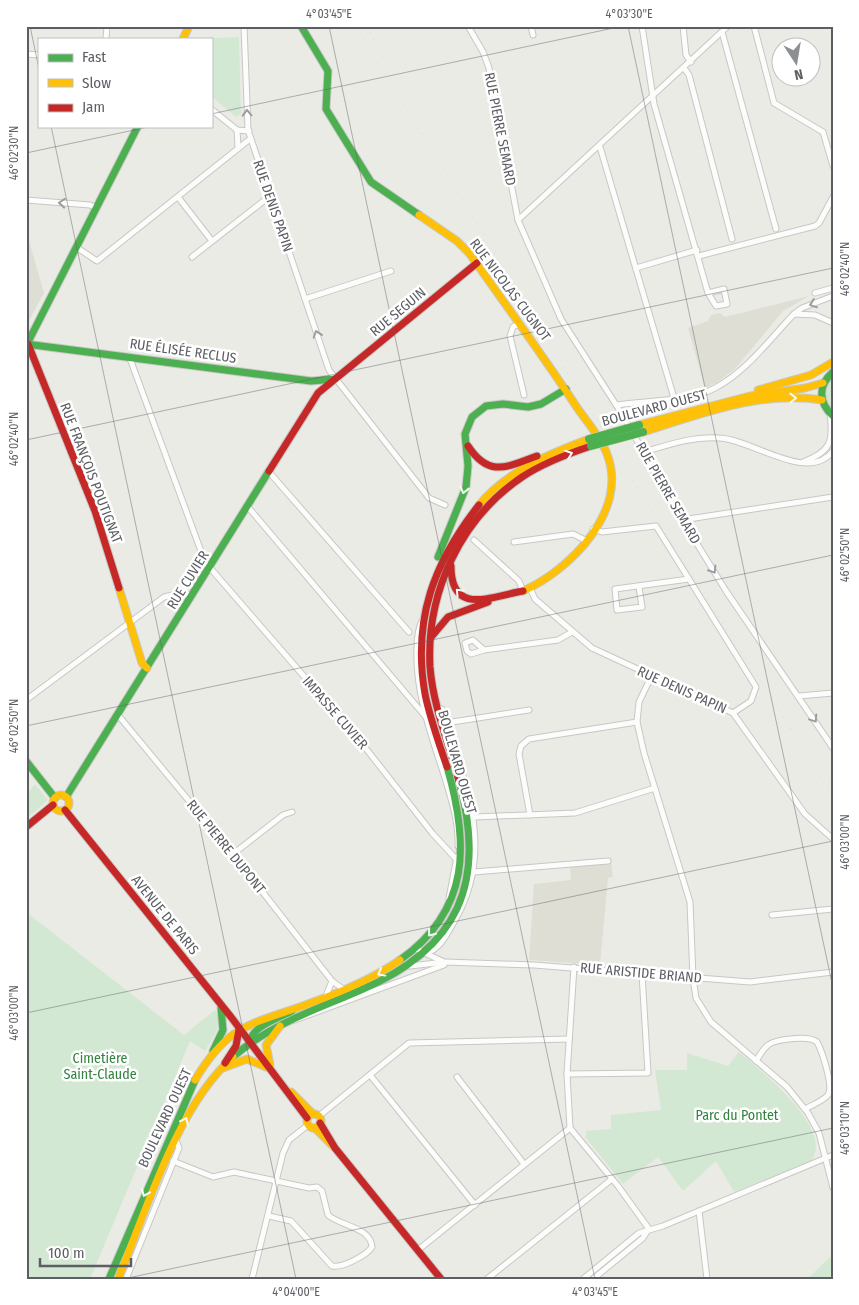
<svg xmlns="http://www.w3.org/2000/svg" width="859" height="1305" viewBox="0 0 859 1305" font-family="'Fira Sans Condensed',sans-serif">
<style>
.education{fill:#dfded5}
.green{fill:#d3e8d3}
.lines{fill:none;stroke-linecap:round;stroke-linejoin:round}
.street-casing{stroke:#c7c8c6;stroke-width:7}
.fast-casing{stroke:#c8c8c7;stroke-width:9}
.slow-casing{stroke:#c8c8c7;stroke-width:9}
.jam-casing{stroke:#c8c8c7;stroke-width:9}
.street{stroke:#fcfcfb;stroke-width:5}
.fast{stroke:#4caf50;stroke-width:7}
.slow{stroke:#ffc107;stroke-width:7}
.jam{stroke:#c62828;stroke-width:7}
.rail{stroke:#e2e2e2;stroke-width:2;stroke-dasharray:1 6;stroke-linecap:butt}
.fast-bridge-casing{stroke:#d3ceb3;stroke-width:9;stroke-linecap:butt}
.fast-bridge{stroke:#4caf50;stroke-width:8}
.oneway{stroke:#9b9da0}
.oneway2{stroke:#f6fbf6}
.ticks{fill:none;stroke:#5b5e63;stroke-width:1;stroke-opacity:0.45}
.labels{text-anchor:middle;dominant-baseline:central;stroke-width:5;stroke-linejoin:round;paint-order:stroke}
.street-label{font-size:14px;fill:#5b5e63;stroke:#fff}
.park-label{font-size:14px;fill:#348240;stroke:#fff}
.neatline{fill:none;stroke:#5b5e63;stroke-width:2}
.ticks-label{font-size:12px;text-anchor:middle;fill:#5b5e63}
</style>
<rect width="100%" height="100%" fill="#ebebe6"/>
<!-- education -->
<g class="education">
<polygon points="26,230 44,293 26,326"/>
<polygon points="809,296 783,311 735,369 716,383 705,388 688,328 708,321 711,315 720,313 725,317"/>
<polygon points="611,863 613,877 608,878 600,965 529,960 534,884 571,880 570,866"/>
</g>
<!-- green -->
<g class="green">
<polygon points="239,37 241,114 236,117 211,96 211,39 192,39"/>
<path d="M833,377V411C823,401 823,386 833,377Z"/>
<polygon points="35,784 48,800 26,819 26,795"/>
<path d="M26,912L184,1035L215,1010C224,1026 213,1037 205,1051L190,1041L90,1279H26Z"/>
<path d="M739,1052C761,1071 833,1127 812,1160L734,1192L716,1161L683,1191L658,1157L623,1184L586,1138V1131L611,1129V1115L661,1110L655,1070H687V1053L728,1066Z"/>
<polygon points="833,1256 833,1278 807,1279 829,1258"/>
</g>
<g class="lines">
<defs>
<g id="street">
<polyline points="244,26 248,130 329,370 429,498 445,505"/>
<polyline points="468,26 483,52 489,68 518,220 561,319 622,414 675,508 726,591 833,748"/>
<polyline points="531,26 533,35"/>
<polyline points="642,26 654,104 708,293 716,306 727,304 724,289 708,293"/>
<polyline points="683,26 686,55 691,62"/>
<polyline points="754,26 774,103 823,132 833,166"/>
<polyline points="722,32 776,229"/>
<polyline points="106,39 107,26"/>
<polyline points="26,54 39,55"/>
<polyline points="684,68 689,75 732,239"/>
<polyline points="211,109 237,130 249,131"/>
<polyline points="237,130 238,147"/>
<polyline points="600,147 674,398"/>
<polyline points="178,197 212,241"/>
<polyline points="26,200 90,205 97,208"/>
<polyline points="518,220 728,26"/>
<polyline points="76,247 97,261 250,139"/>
<polyline points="699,256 815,226 819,223 833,197"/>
<polyline points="192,257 270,196"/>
<polyline points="636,268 697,250"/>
<polyline points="815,293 833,288"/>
<polyline points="305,299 391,271"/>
<polyline points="794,314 815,315 833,323"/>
<polyline points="520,323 513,327 510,336 524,395"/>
<polyline points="129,356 205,562 360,741 433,834 457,860"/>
<path d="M616,405C643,401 692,401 715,388C746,372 770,339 794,314L802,308L833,296"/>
<path d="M644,452C668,445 693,436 719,438C752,439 808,484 833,451"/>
<path d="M803,462C830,452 834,442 830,414"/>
<polyline points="269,472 409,632"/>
<polyline points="248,507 425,716"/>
<polyline points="682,520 833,497"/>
<polyline points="593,529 602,532 656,526 756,687 751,701 733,713"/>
<polyline points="474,540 519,581 523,591"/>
<polyline points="514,542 573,534 585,540"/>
<polyline points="639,587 642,607 617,610 615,589 689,579"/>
<polyline points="530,588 535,599 592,648 733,713 805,814 833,839"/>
<path d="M423,619C418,628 417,638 417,648C415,692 431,734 444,775C451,798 459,822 458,846"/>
<polyline points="484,650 473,640 465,643 467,651 471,654 484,650 558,640 572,632"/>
<polyline points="651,677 639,702 637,722 644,753 690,902 693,978 696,998 711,1022 787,1087 808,1113 819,1133 833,1188"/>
<polyline points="799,696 833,693"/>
<polyline points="26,700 164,597 181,593 192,595"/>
<polyline points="118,715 233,854 332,981"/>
<polyline points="446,723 529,710"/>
<polyline points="530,815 519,754 521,746 529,739 637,722"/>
<polyline points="474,817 575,813 655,788"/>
<polyline points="233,854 283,815 292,812"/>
<polyline points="474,872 608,861"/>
<polyline points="449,898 457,857"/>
<polyline points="772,915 833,909"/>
<polyline points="416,949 442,961"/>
<path d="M427,953C441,948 447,934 454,922C497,849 464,783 442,709L437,707"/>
<polyline points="410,966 445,962 534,965 750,982 833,972"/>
<polyline points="574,967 567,1074 570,1128 618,1186 649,1229"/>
<polyline points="326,996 332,981 343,989"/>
<polyline points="295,1020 444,965"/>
<path d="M756,1061C759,1056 763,1049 768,1045C776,1039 809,1035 817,1042C822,1051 834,1087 828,1095C823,1101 812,1105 805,1109"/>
<polyline points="567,1074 648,1073 642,974"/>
<polyline points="370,1075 475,1205"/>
<polyline points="457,1077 524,1164"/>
<polyline points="319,1116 409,1043 569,1039"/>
<path d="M173,1161L213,1177L234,1172L309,1188L317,1187L322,1191L328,1215C340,1226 371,1227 372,1247C366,1256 342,1268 332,1266L291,1221L269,1216"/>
<polyline points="699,1211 707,1279"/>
<polyline points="418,1250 570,1128"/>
<polyline points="126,1279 179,1148 176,1140"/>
<polyline points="252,1279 283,1153 289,1140 308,1125"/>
<polyline points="487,1279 612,1179"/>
<polyline points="583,1279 639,1233 663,1226 833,1155"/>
<polyline points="593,1279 643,1238 648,1230"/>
</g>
<g id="fast">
<polyline points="301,26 328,71 326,109 371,182 419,215"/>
<polyline points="26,344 311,381 335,379"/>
<polyline points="26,346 138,126"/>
<path d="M833,372C818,385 818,402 833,416"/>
<polyline points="438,557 466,487 468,466 465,434 472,417 486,406 503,404 528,407 541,404 566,389"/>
<polyline points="26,761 55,798"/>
<polyline points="66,797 269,471"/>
<path d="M400,960C471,910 469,843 447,767"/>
<path d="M250,1043C250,1027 279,1018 292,1011"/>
<polyline points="213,1051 223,1030 221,1008"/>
<path d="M233,1057C270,1024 316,1010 361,990C459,948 487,883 459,781"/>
<polyline points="109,1279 195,1080"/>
</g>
<g id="slow">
<polyline points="183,39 189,26"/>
<path d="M419,215L457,241L469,253C505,304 542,354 576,406C586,421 601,437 607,454C629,511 570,570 523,591"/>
<polyline points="758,390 811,375 833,362"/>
<polyline points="639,425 750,396 805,388 823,383"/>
<path d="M643,432C701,414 761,390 822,400"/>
<path d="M479,505C507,471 549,454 589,439"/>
<polyline points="119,588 142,663 147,668"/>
<circle cx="61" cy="803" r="8"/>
<polyline points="270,1065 266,1045 280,1026"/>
<polyline points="223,1068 247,1059 266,1067"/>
<path d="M195,1080C229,1023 251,1025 308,1004C339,993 373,979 400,960"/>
<polyline points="291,1092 313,1114"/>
<circle cx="314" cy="1121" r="7"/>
<polyline points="315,1128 334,1147"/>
<path d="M118,1279C147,1209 176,1108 233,1057"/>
</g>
<g id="jam">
<polyline points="28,344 95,511 119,588"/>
<path d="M468,446C489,478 507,467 537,456"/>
<polyline points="269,471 318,393 477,263"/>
<path d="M451,566C451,616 490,597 523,591"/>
<polyline points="432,636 448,617 488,602"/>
<path d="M447,767C439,743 430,719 425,694C412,620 434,562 479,505"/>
<path d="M459,781C449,744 433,706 430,667C426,593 460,519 522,477C543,463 567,454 591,446"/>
<polyline points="65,810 231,1017 307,1118"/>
<polyline points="26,827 53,805"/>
<polyline points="225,1063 236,1046 239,1029"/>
<polyline points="320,1123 335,1148 441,1279"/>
</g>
</defs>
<!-- street casing -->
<use href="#street" class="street-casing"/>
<!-- fast casing -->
<use href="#fast" class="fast-casing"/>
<!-- slow casing -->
<use href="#slow" class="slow-casing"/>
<!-- jam casing -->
<use href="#jam" class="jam-casing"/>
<!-- street -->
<use href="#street" class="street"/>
<!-- fast -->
<use href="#fast" class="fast"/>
<!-- slow -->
<use href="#slow" class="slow"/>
<!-- jam -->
<use href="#jam" class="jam"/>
<!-- rail -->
<g class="rail">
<polyline points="356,26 663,529 785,719 833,798"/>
<polyline points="367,26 387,63"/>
</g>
<defs>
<g id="fast-bridge">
<polyline points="589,439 639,425"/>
<polyline points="591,446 643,432"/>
</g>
</defs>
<!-- fast-bridge casing -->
<use href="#fast-bridge" class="fast-bridge-casing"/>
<!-- fast-bridge -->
<use href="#fast-bridge" class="fast-bridge"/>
</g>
<!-- one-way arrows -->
<defs><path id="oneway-chevron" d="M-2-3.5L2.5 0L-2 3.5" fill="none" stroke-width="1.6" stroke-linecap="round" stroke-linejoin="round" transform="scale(1.25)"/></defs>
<g class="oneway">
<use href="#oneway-chevron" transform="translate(247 113) rotate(-92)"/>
<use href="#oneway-chevron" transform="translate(62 203) rotate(-175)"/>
<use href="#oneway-chevron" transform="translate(813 304) rotate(159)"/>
<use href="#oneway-chevron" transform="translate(317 334) rotate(-109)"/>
<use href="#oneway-chevron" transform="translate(713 570) rotate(58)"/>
<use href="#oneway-chevron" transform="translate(814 719) rotate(56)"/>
</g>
<g class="oneway2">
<use href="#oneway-chevron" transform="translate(793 398) rotate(-1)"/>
<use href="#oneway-chevron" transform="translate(569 454) rotate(-20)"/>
<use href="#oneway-chevron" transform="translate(464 490) rotate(104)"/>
<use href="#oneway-chevron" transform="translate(459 592) rotate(-134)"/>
<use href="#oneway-chevron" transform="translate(431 933) rotate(128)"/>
<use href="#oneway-chevron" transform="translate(381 973) rotate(151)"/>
<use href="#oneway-chevron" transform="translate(185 1121) rotate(-65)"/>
<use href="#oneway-chevron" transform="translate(145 1193) rotate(113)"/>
</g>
<!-- ticks -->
<path class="ticks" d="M30,26L39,69M329,26L595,1279M628,26L833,988M211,114L623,26M51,126L296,1279M26,153L153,126M26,440L833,268M26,726L833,555M26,1013L833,841M123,1279L833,1128"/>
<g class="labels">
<!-- street labels -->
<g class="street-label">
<text transform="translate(500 129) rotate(79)">RUE PIERRE SEMARD</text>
<text transform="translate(273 206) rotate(71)">RUE DENIS PAPIN</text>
<text transform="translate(510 290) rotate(53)">RUE NICOLAS CUGNOT</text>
<text transform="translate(398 312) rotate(-40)">RUE SEGUIN</text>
<text transform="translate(183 351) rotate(8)">RUE ÉLISÉE RECLUS</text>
<text transform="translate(654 408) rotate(-15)">BOULEVARD OUEST</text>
<text transform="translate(91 473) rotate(69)">RUE FRANÇOIS POUTIGNAT</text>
<text transform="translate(668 493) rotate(60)">RUE PIERRE SEMARD</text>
<text transform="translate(188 580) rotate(-58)">RUE CUVIER</text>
<text transform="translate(682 690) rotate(24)">RUE DENIS PAPIN</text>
<text transform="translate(335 713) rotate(49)">IMPASSE CUVIER</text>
<text transform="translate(457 762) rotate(74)">BOULEVARD OUEST</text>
<text transform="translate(226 847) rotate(51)">RUE PIERRE DUPONT</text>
<text transform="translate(165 915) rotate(51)">AVENUE DE PARIS</text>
<text transform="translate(641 973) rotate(5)">RUE ARISTIDE BRIAND</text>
<text transform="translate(165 1118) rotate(-65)">BOULEVARD OUEST</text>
</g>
<!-- park labels -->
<g class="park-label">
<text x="100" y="1058">Cimetière<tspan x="100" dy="16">Saint-Claude</tspan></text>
<text x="737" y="1115">Parc du Pontet</text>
</g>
</g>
<!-- border -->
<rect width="859" height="1305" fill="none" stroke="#ffffff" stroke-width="55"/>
<!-- legend -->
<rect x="38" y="38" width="175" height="90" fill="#ffffff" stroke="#bdbfc1"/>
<rect x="48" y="54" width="25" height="8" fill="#4caf50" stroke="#bdbfc1"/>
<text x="82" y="62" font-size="15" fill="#5b5e63">Fast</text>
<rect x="48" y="79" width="25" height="8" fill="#ffc107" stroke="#bdbfc1"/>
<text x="82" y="88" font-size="15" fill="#5b5e63">Slow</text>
<rect x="48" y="104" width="25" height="8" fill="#c62828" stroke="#bdbfc1"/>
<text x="82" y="112" font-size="15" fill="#5b5e63">Jam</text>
<!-- north arrow -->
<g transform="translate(796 62) rotate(168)"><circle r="24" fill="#ffffff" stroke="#bdbfc1"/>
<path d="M0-4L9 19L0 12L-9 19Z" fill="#8d8f91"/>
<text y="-8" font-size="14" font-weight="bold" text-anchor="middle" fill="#5b5e63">N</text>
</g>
<!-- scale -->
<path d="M40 1258v8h91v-8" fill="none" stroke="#5b5e63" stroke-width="2.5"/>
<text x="48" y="1258" font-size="15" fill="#5b5e63" stroke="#ffffff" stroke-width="4" paint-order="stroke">100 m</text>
<rect x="28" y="28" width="804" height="1250" class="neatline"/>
<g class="ticks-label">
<text x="329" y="18">4°03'45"E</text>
<text x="629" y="18">4°03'30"E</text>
<text transform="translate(14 153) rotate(-90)" y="4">46°02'30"N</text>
<text transform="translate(845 269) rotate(-90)" y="4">46°02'40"N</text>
<text transform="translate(14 439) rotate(-90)" y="4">46°02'40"N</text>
<text transform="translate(845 555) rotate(-90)" y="4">46°02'50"N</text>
<text transform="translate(14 726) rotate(-90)" y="4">46°02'50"N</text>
<text transform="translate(845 842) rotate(-90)" y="4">46°03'00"N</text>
<text transform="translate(14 1013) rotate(-90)" y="4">46°03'00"N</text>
<text transform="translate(845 1128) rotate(-90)" y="4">46°03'10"N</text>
<text x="296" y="1296">4°04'00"E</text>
<text x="595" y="1296">4°03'45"E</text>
</g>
</svg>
